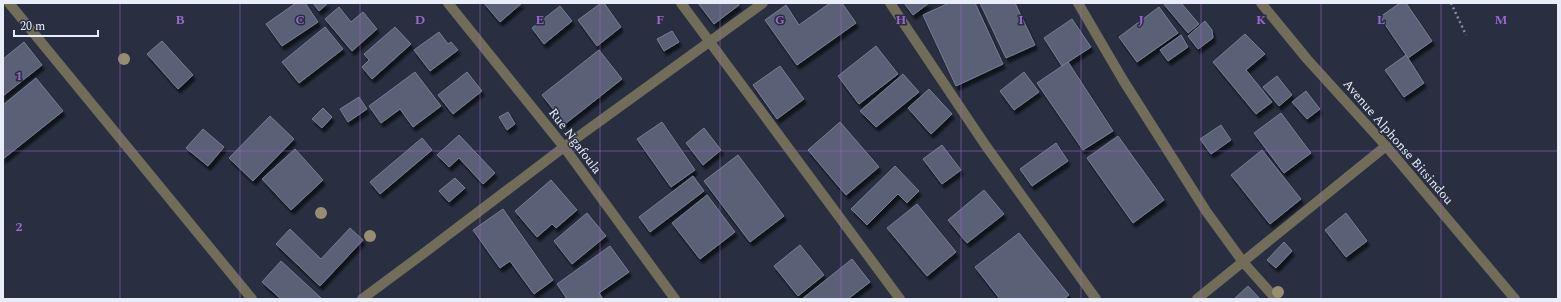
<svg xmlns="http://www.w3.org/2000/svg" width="1561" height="302" viewBox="0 0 1561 302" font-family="Spectral,serif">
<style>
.building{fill:#5a6175;stroke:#767e93;filter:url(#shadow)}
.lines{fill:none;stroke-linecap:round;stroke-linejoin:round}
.path{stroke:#888d9c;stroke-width:2.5;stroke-dasharray:2 3;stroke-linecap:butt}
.minor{stroke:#716d59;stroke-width:10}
.tree{fill:#968e6e}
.grid{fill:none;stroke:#9c66d0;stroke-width:1;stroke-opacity:0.55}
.labels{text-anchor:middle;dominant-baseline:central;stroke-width:3;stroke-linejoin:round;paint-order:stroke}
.street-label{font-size:13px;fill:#e9edf9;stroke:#292f41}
.grid-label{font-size:13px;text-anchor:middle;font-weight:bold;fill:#9c66d0;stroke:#292f41;stroke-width:3;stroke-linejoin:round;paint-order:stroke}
</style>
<defs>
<filter id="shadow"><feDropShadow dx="2.5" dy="4.5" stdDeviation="1" flood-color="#0009"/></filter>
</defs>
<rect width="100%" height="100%" fill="#292f41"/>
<!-- building -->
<g class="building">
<polygon points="296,3 305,3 318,22 282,46 266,24"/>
<polygon points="313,3 328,3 319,11"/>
<polygon points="484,3 522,3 500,22"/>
<polygon points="601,3 604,3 621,27 597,46 578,20"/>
<polygon points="698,3 738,3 739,5 714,24"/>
<polygon points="830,3 842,3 856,23 797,65 765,20 786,5 799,25"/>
<polygon points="904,3 929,3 913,15"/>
<polygon points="949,3 975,3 1003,64 956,86 923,15"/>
<polygon points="980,3 1015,3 1035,45 1006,58"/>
<polygon points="1163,3 1181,3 1199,24 1188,33"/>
<polygon points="1400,3 1406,3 1432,41 1408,58 1380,17"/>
<polygon points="560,6 572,21 544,44 532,28"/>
<polygon points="339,7 351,22 363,12 377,29 352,51 325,19"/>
<polygon points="1159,7 1178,33 1137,62 1119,37"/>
<polygon points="1072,19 1091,47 1062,66 1044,38"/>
<polygon points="1205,21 1212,30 1213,38 1198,49 1188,36"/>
<polygon points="325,27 343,49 299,83 282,62"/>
<polygon points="395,27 411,44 372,79 362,67 369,60 364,54"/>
<polygon points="672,31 679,42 664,51 657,39"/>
<polygon points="439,32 448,44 451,42 458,50 430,71 414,50"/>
<polygon points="1245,34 1265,54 1246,70 1272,102 1256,114 1213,62"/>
<polygon points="1181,35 1188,47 1168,61 1160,50"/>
<polygon points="162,41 193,75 178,89 147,54"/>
<polygon points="24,42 42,65 3,96 3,59"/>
<polygon points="876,46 898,74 859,104 838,76"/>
<polygon points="599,50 622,79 565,124 542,95"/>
<polygon points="1406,55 1424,83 1404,97 1385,70"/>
<polygon points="1068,62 1113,131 1083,150 1037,83"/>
<polygon points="780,66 804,99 777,119 753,85"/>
<polygon points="415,72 441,106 413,127 400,109 381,123 369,106"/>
<polygon points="467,72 482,91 453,114 438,95"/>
<polygon points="1024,72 1039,92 1014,110 1000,91"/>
<polygon points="903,74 919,92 876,127 860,111"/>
<polygon points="1277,76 1292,95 1279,106 1263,87"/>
<polygon points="36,78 63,111 3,159 3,105"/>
<polygon points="929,89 952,114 931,134 908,108"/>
<polygon points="1306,91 1320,109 1307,119 1292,102"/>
<polygon points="359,97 367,109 348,122 340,109"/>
<polygon points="323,108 332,117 322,128 312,119"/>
<polygon points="508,112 515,124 507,130 499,117"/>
<polygon points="1281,113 1311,153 1284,173 1254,133"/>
<polygon points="270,116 294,139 253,181 229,158"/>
<polygon points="662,122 695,170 671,187 637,139"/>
<polygon points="840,122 879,167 846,195 808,150"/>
<polygon points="1221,125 1231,140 1211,154 1200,139"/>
<polygon points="704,128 721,150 703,165 686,143"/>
<polygon points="203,129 224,147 208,166 186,148"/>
<polygon points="459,135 495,173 483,184 459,158 449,167 437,155"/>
<polygon points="1118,136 1164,200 1133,223 1087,158"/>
<polygon points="422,138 432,150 380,194 370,182"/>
<polygon points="1056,143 1068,161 1032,186 1020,169"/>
<polygon points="942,145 961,170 942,184 923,159"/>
<polygon points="295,149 323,180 291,210 262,179"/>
<polygon points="1262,150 1301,199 1270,224 1231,175"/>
<polygon points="738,155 784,216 750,242 704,181"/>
<polygon points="895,166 919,191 907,203 898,194 867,225 851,209"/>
<polygon points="693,176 704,191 650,232 639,217"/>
<polygon points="455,178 465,188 449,202 439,191"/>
<polygon points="551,180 577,210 556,228 552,224 537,237 515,211"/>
<polygon points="984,190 1004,214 967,243 948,220"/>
<polygon points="707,195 735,232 700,259 672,223"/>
<polygon points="917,204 956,252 927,276 887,228"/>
<polygon points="503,209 553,280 534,294 510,261 500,268 473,230"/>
<polygon points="587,213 606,236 572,264 554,241"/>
<polygon points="1346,213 1367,241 1346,257 1325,230"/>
<polygon points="350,228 363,240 320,286 276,244 290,229 321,259"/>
<polygon points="1019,233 1069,295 1064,299 1000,299 975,267"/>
<polygon points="1284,242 1292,251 1276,268 1267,260"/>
<polygon points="800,245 824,275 798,296 774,266"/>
<polygon points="610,246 629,272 599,293 603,299 567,299 557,284"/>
<polygon points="852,259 870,282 848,299 802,299"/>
<polygon points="281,261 321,298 320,299 281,299 262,282"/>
<polygon points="1248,286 1260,299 1234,299"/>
</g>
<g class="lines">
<!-- path -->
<polyline class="path" points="1451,3 1466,35"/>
<!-- minor -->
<g class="minor">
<polyline points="9,3 252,299"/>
<polyline points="448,3 564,147 675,299"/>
<polyline points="681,3 900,299"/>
<polyline points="890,3 986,146 1096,299"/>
<polyline points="1078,3 1123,80 1206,211 1243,262 1276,299"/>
<polyline points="1261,3 1307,59 1386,146 1515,299"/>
<polyline points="362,299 424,253 564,147 763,3"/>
<polyline points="1197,299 1386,146"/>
</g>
</g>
<!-- trees -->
<g class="tree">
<circle cx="124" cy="59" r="6"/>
<circle cx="321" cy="213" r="6"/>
<circle cx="370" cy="236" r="6"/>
<circle cx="1278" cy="292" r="6"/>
</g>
<!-- grid -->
<path class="grid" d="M120,3V299M240,3V299M360,3V299M480,3V299M600,3V299M720,3V299M841,3V299M961,3V299M1081,3V299M1201,3V299M1321,3V299M1441,3V299M3,151H1558"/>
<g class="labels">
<!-- street labels -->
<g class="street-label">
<text transform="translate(575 141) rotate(53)">Rue Ngafoula</text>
<text transform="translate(1398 142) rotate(49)">Avenue Alphonse Bitsindou</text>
</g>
</g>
<g class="grid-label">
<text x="180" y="24">B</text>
<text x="300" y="24">C</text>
<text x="420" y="24">D</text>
<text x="540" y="24">E</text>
<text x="660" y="24">F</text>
<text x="780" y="24">G</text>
<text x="901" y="24">H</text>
<text x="1021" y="24">I</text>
<text x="1141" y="24">J</text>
<text x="1261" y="24">K</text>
<text x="1381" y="24">L</text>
<text x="1501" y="24">M</text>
<text x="19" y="80">1</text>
<text x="19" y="231">2</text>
</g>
<!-- border -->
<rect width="1561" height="302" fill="none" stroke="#e9edf9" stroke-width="8"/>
<!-- scale -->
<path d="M14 30v6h84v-6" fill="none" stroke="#e9edf9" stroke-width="2"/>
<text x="20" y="30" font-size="12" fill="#e9edf9" stroke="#292f41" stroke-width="3" paint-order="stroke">20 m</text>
</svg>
